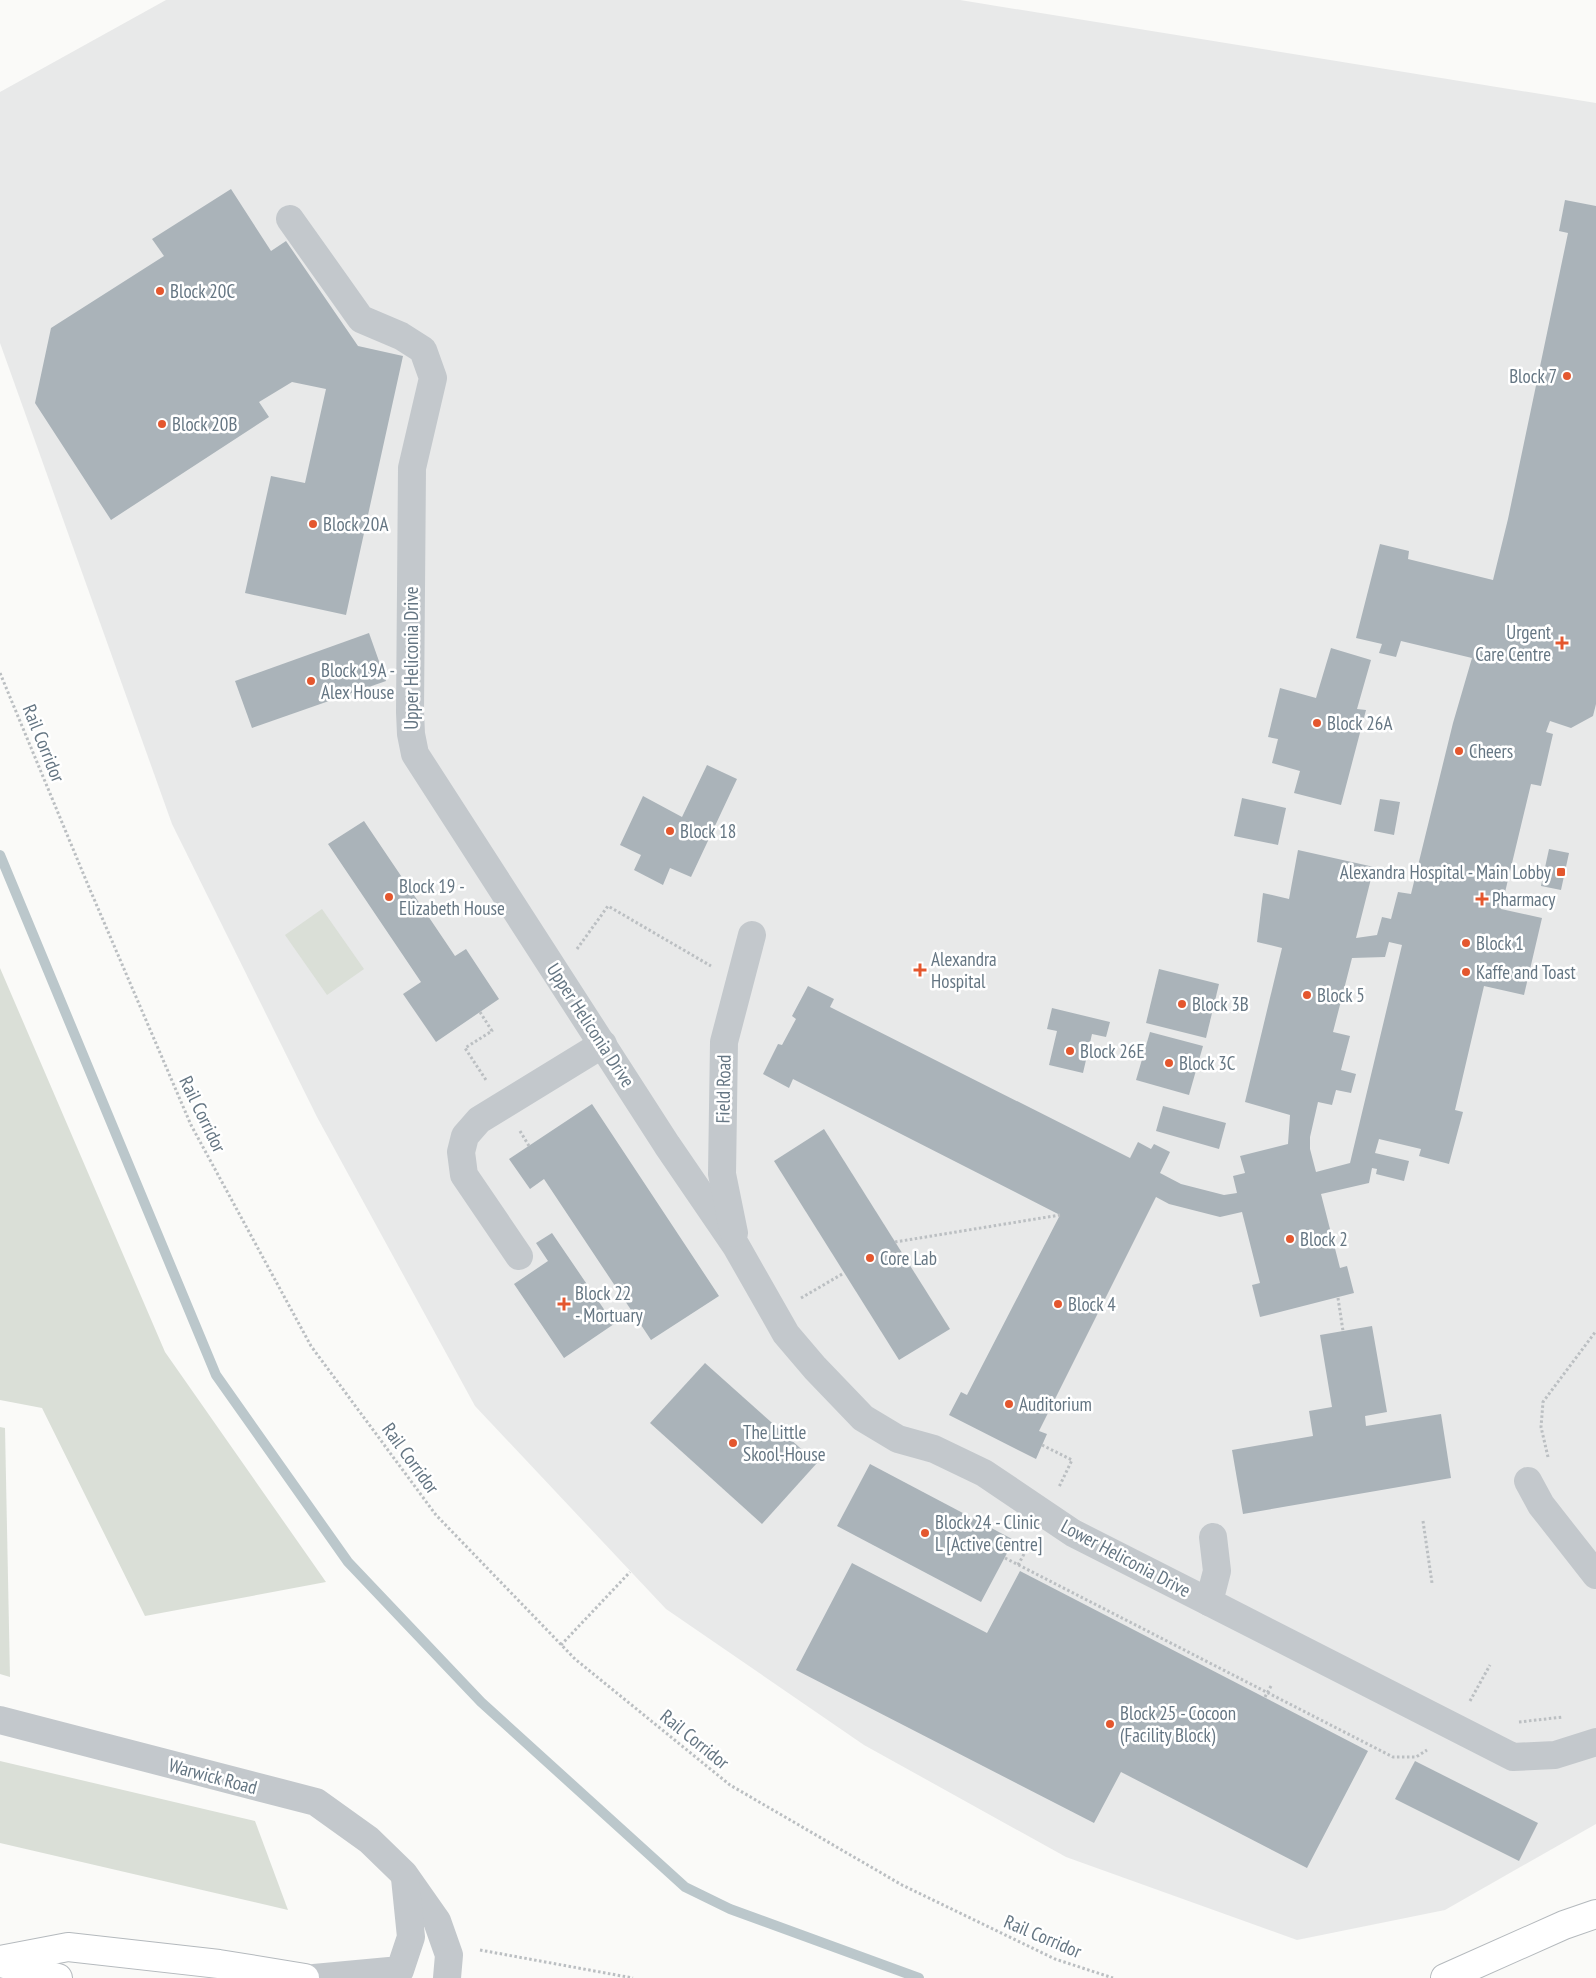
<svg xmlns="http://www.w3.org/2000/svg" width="1596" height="1978" viewBox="0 0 1596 1978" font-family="'PT Sans Narrow',sans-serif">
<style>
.built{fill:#e8e9e9}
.green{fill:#dadfd7}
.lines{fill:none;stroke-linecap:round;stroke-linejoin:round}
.stream{stroke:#bbc7cb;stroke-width:10}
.building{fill:#aab3b9;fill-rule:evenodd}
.highway-casing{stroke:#b4b9bd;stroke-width:30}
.path{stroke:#bbbfc2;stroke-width:3;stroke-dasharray:2.5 2.5;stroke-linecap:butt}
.minor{stroke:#c3c8cc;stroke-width:28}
.highway{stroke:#fff;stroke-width:28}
.poi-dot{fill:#e4572e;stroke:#fff;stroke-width:2}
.labels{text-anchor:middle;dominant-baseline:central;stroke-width:5;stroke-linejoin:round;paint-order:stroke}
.poi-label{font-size:19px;fill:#657683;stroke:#fff;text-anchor:start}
.street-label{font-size:19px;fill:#657683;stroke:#fff}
</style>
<rect width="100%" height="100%" fill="#fafaf8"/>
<!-- built -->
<polygon class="built" points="166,0 960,0 1596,103 1596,1824 1445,1910 1297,1940 1066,1857 864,1745 666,1609 475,1406 317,1117 172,824 0,343 0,92"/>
<!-- green -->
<g class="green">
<polygon points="322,909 364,969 327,995 285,935"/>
<polygon points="0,968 165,1352 326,1582 145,1616 42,1408 0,1400"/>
<polygon points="0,1427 5,1428 10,1677 0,1674"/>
<polygon points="0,1761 255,1821 288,1910 0,1843"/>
</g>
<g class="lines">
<!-- stream -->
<polyline class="stream" points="0,855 216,1375 348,1562 481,1702 685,1887 730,1909 919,1978"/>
</g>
<!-- building -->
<g class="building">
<polygon points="231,189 271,251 286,241 358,346 403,356 346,615 245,593 271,476 305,483 326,389 292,382 259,402 269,417 111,520 35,403 51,328 164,256 152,239"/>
<path d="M1565,200L1596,206V704L1593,716L1571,728L1550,721L1546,732L1553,734L1541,786L1531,784L1501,909L1542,918L1524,995L1484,986L1455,1110L1463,1112L1449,1164L1419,1156L1421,1149L1379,1139L1375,1153L1409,1161L1404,1181L1376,1174L1377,1169L1372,1168L1369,1183L1321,1194L1340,1268L1347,1266L1354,1293L1260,1317L1252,1285L1260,1283L1242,1212L1220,1217L1169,1204L1156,1197L1039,1431L1047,1434L1036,1459L949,1415L961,1392L967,1395L1060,1215L793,1079L789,1088L763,1074L778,1044L782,1045L796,1019L792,1016L808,986L834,999L830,1007L1130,1158L1138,1142L1151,1149L1154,1144L1170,1152L1160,1173L1181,1184L1224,1195L1237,1193L1233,1176L1245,1173L1240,1156L1288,1144L1290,1115L1245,1102L1282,948L1257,942L1263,893L1289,899L1298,850L1374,867L1356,938L1377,935L1382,917L1391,919L1398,892L1411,894L1453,723L1472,658L1401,641L1396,657L1379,653L1382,644L1356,638L1380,544L1409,551L1408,559L1493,580L1508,519L1568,233L1559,231ZM1389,942L1402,945L1350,1163L1316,1172L1310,1149V1137L1318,1102L1332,1105L1336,1090L1351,1093L1356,1074L1341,1070L1350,1036L1333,1032L1352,958L1385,957Z"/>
<polygon points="369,633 386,681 252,728 235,681"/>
<polygon points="1331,648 1371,660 1357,709 1366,710 1341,805 1294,793 1300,771 1272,763 1278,739 1268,737 1280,688 1316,698"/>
<polygon points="707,765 737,779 691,877 670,868 663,885 634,870 641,855 620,845 643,796 682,817"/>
<polygon points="1242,798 1286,808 1278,845 1234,836"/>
<polygon points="1380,799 1400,802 1394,835 1374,831"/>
<polygon points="364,821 455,956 466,949 499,999 436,1042 403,994 421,982 328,844"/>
<polygon points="1549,849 1569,853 1561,890 1541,886"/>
<polygon points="1159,969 1219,984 1206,1038 1146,1023"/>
<polygon points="1052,1008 1110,1022 1106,1037 1092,1034 1083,1073 1049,1065 1057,1031 1047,1029"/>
<polygon points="1150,1032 1203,1046 1189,1095 1136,1080"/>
<polygon points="592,1104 719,1296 651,1340 544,1179 530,1189 509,1159"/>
<polygon points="1163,1106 1226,1123 1219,1149 1156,1131"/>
<polygon points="824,1129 950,1329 899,1360 774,1161"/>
<polygon points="552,1233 614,1324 564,1358 514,1284 548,1261 536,1243"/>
<polygon points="1372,1326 1387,1412 1365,1416 1366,1426 1441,1414 1451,1478 1243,1514 1232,1450 1313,1436 1309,1411 1332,1407 1320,1335"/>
<polygon points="705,1363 817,1463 762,1524 650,1423"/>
<polygon points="870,1464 1014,1540 981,1602 837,1526"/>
<polygon points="852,1563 987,1633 1020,1571 1368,1751 1307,1868 1121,1772 1094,1823 796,1670"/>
<polygon points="1415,1761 1538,1823 1519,1861 1395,1799"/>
</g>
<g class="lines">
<defs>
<g id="highway">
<polyline points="0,1960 68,1947 219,1964 305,1978"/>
<polyline points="1,1963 58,1978"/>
<polyline points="1445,1978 1564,1925 1596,1914"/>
</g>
</defs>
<!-- highway casing -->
<use href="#highway" class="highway-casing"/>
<!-- path -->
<g class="path">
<polyline points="0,673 88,885 191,1125 311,1346 436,1515 575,1659 730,1785 902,1885 1055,1959 1113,1978"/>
<polyline points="577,949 608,906 711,966"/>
<polyline points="480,1012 492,1031 465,1048 486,1080"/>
<polyline points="520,1131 529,1146"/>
<polyline points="895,1242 1060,1215"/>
<polyline points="801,1298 844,1273"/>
<polyline points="1338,1298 1343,1331"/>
<polyline points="1042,1445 1072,1460 1059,1487"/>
<polyline points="1548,1457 1541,1427 1543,1402 1596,1331"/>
<polyline points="1423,1521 1432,1583"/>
<polyline points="1005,1558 1393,1757 1416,1757 1427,1750"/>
<polyline points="1018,1565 1030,1543"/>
<polyline points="561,1645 630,1572"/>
<polyline points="1265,1697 1271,1686"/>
<polyline points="1470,1701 1490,1665"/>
<polyline points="1519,1722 1563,1717"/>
<polyline points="480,1950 633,1978"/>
</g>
<!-- minor -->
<g class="minor">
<polyline points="290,219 361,319 401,336 423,350 433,378 412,468 410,712 411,734 415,754 667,1145 736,1246 786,1334 815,1368 863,1418 898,1439 934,1449 984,1473 1073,1533 1209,1602"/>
<polyline points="734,1233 722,1174 724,1042 752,935"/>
<polyline points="519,1256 464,1175 461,1152 465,1136 479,1120 603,1044"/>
<polyline points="1528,1481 1541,1505 1596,1575"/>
<polyline points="1213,1537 1217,1571 1209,1602 1513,1757 1555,1755 1596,1742"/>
<polyline points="0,1720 316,1802 369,1840 404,1874 437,1921 449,1955 447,1978"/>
<polyline points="314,1978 400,1970 411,1937 405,1878"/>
</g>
<!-- highway -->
<use href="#highway" class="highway"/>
</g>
<!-- markers -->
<g class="poi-dot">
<circle cx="160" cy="291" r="5"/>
<circle cx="1567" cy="376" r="5"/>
<circle cx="162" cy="424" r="5"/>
<circle cx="313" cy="524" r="5"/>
<path d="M1559.5 635.5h5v5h5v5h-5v5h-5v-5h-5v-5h5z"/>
<circle cx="311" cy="681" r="5"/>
<circle cx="1317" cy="723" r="5"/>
<circle cx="1459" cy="751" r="5"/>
<circle cx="670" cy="831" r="5"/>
<rect x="1556" y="867" width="10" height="10" rx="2.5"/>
<circle cx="389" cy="897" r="5"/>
<path d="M1479.5 891.5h5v5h5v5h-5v5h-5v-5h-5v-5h5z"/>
<circle cx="1466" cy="943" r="5"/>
<path d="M917.5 962.5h5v5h5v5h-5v5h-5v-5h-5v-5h5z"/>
<circle cx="1466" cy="972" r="5"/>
<circle cx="1307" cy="995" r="5"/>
<circle cx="1182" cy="1004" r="5"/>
<circle cx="1070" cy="1051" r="5"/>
<circle cx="1169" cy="1063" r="5"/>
<circle cx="1290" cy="1239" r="5"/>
<circle cx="870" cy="1258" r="5"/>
<path d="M561.5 1296.5h5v5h5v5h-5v5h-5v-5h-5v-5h5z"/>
<circle cx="1058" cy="1304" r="5"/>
<circle cx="1009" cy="1404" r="5"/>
<circle cx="733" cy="1443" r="5"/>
<circle cx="925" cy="1533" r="5"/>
<circle cx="1110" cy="1724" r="5"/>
</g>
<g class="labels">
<!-- poi labels -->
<g class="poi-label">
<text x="170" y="291">Block 20C</text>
<text x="1557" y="376" text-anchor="end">Block 7</text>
<text x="172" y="424">Block 20B</text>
<text x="323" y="524">Block 20A</text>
<text x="1551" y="632" text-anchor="end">Urgent<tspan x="1551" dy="22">Care Centre</tspan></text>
<text x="321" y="670">Block 19A -<tspan x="321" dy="22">Alex House</tspan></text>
<text x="1327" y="723">Block 26A</text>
<text x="1469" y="751">Cheers</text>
<text x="680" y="831">Block 18</text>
<text x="1551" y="872" text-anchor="end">Alexandra Hospital - Main Lobby</text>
<text x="399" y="886">Block 19 -<tspan x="399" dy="22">Elizabeth House</tspan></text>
<text x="1492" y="899">Pharmacy</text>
<text x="1476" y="943">Block 1</text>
<text x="931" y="959">Alexandra<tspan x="931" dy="22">Hospital</tspan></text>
<text x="1476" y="972">Kaffe and Toast</text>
<text x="1317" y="995">Block 5</text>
<text x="1192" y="1004">Block 3B</text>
<text x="1080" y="1051">Block 26E</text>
<text x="1179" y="1063">Block 3C</text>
<text x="1300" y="1239">Block 2</text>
<text x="880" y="1258">Core Lab</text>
<text x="575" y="1293">Block 22<tspan x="575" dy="22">- Mortuary</tspan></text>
<text x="1068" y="1304">Block 4</text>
<text x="1019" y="1404">Auditorium</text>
<text x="743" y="1432">The Little<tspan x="743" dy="22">Skool-House</tspan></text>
<text x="935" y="1522">Block 24 - Clinic<tspan x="935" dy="22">L [Active Centre]</tspan></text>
<text x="1120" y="1713">Block 25 - Cocoon<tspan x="1120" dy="22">(Facility Block)</tspan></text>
</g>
<!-- street labels -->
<g class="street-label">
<text transform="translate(411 658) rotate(-90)">Upper Heliconia Drive</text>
<text transform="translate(44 743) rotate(68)">Rail Corridor</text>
<text transform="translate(591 1025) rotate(57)">Upper Heliconia Drive</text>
<text transform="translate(723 1089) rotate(-89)">Field Road</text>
<text transform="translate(203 1114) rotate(64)">Rail Corridor</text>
<text transform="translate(411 1458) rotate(54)">Rail Corridor</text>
<text transform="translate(1126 1558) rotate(28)">Lower Heliconia Drive</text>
<text transform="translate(695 1739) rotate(39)">Rail Corridor</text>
<text transform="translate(213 1776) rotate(15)">Warwick Road</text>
<text transform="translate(1043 1936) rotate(23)">Rail Corridor</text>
</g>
</g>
</svg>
